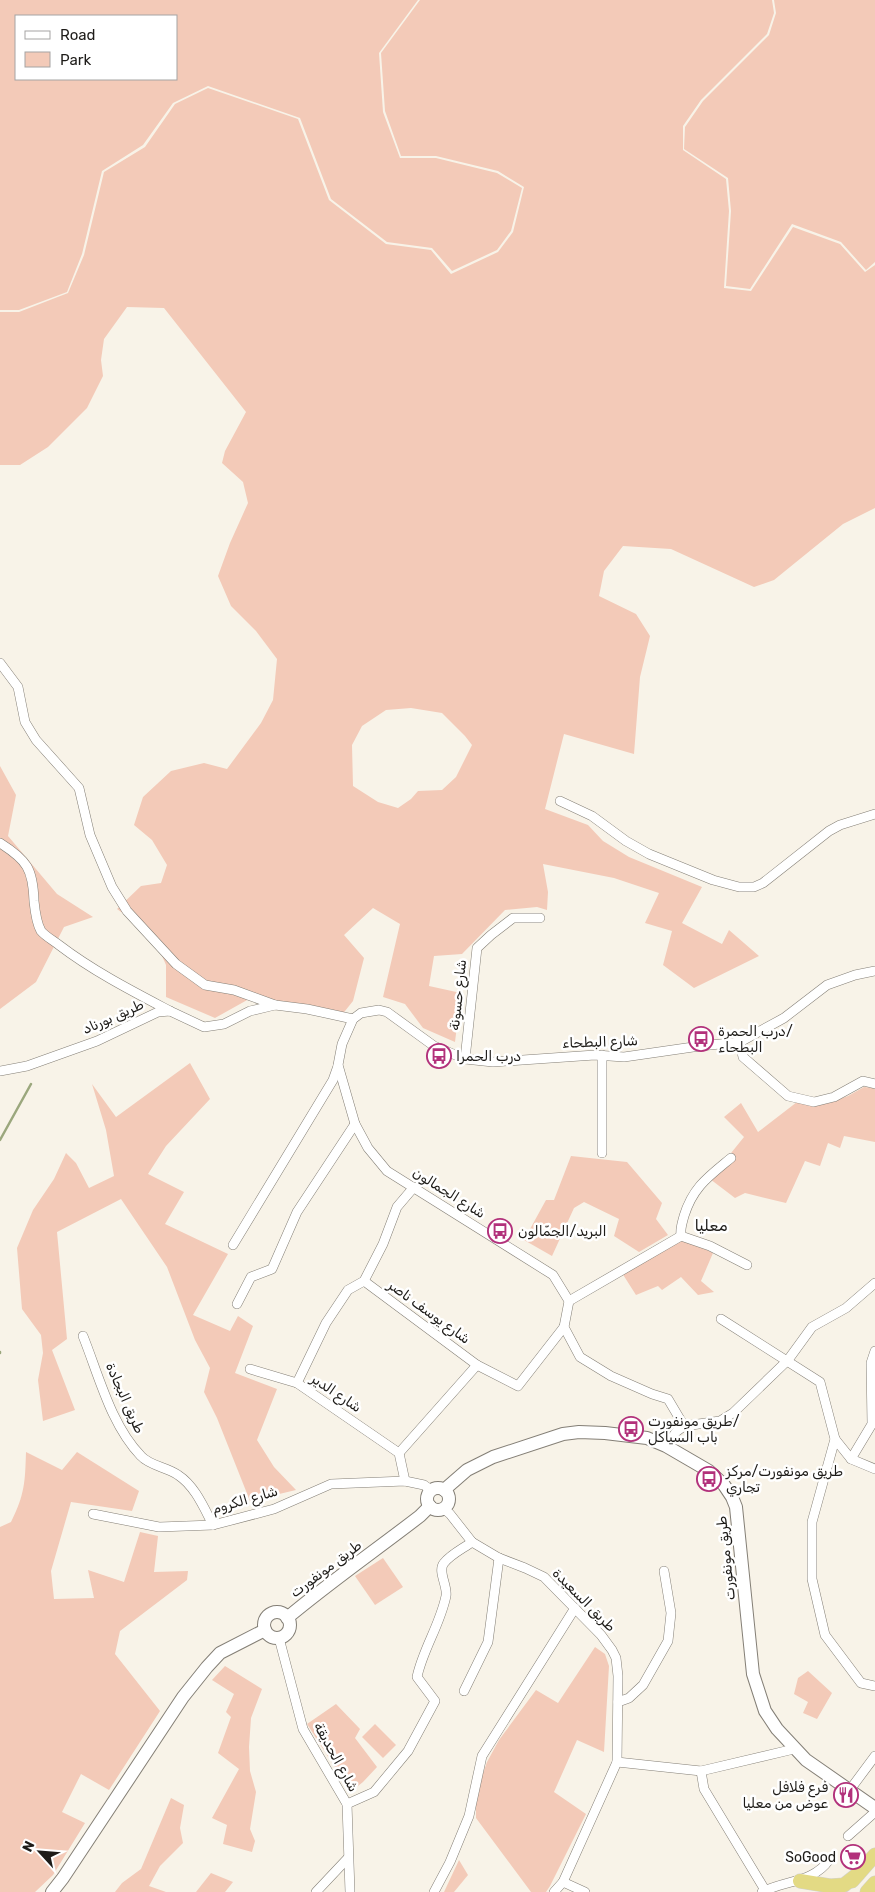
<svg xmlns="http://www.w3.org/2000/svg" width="875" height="1892" viewBox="0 0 875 1892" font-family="Rubik,'Noto Sans Arabic',sans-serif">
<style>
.green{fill:#f3cab8;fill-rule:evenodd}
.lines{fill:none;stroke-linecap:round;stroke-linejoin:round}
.stream{stroke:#9ba77d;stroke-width:2.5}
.minor-casing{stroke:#847f76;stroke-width:10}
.secondary-casing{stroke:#847f76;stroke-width:14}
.trunk-casing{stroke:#d2d2d1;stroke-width:15}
.minor{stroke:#fff;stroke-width:9}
.secondary{stroke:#fff;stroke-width:12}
.trunk{stroke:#e3da84;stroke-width:14}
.labels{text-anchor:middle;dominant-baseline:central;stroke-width:5;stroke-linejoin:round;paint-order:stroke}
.street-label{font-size:14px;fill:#1e1c19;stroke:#fff}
.poi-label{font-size:14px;fill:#1e1c19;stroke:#fff;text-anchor:start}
.quarter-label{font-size:16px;fill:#1e1c19;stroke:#fff}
</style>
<rect width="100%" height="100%" fill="#f8f3e8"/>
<!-- green -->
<g class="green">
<path d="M0,0H418L379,53L383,112L400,158H436L497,173L522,188L511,231L497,250L452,271L432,248L387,242L331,199L300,118L208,86L173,103L143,145L102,171L82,254L67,292L19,310H0ZM16,16H176V79H16Z"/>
<path d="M420,0H772L774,13L767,34L701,100L683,126V150L726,179L729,211L724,288L751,291L793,227L840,244L865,272L875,265V508L843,524L774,580L754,587L671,549L623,546L604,571L599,596L636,614L650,636L640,677L634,754L564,734L545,809L588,825L603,841L629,857L702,887L682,923L722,944L729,930L759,956L694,988L663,965L672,931L645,923L659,893L614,878L543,864L548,892L547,910L537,907L505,910L462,954L434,956L429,986L461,993L455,1042L423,1028L405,1004L383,997L400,924L373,908L344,935L364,958L353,1001L341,1016L249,999L215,1018L166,997V965L153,935L117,909L141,886L161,883L167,865L152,840L134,825L143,797L171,771L204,763L227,769L261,723L273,700L277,659L256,631L231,606L218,576L230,543L248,503L243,482L222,463L225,451L246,412L164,308L127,307L104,339L101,360L103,376L87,408L48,447L20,465H0V312H19L68,293L84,255L104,172L145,147L175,104L208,88L298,119L329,200L386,244L431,250L451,274L498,252L513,232L524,187L498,171L436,156H401L385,111L381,53ZM411,708L442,713L465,736L472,745L456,777L442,790L418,791L411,799L398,808L378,802L353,786L352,745L362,726L386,710Z"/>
<polygon points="774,0 875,0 875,262 866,270 841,242 792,224 750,289 726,286 731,211 728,178 684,149 685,127 703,101 769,35 776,13"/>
<polygon points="0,766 16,795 8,836 57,894 93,917 64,927 36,982 0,1009"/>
<polygon points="190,1063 210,1099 166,1146 148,1174 184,1192 165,1224 228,1254 193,1315 230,1331 238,1316 253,1326 235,1373 277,1389 257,1440 274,1467 296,1490 250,1501 217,1418 204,1392 210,1368 195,1340 167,1267 121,1199 57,1232 67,1339 52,1350 75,1410 43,1421 38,1380 43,1353 41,1335 22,1309 17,1248 33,1210 54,1179 66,1153 76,1163 89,1188 114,1176 106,1130 92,1084 116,1117"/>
<polygon points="864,1087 875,1088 875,1142 844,1136 840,1148 828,1143 820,1166 805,1161 786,1203 745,1193 735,1198 710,1179 744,1137 724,1117 741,1103 758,1132 797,1102 828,1103 848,1096"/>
<polygon points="571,1156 627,1162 662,1203 656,1219 668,1235 639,1252 614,1236 619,1219 584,1202 574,1208 552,1256 524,1240 546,1200 554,1200"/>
<polygon points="680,1240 691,1242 713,1253 701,1281 714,1292 698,1295 681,1277 662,1290 658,1286 636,1295 622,1273"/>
<path d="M26,1452L62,1470L77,1452L139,1491L132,1511L71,1502L51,1571L54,1599L94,1598L88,1570L124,1582L140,1532L158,1536L154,1572L188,1571L187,1580L120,1631L115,1654L160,1711L109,1790L81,1774L62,1812L85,1823L53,1875L35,1892H0V1527L11,1522C25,1494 25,1482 26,1452Z"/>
<polygon points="383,1558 403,1587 375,1605 355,1576"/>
<polygon points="595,1647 605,1654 609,1666 604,1752 577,1740 554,1792 586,1814 550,1886 546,1892 531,1892 476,1818 476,1793 487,1762 499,1740 536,1690 558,1703"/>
<polygon points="225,1666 262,1689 251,1718 249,1747 250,1771 256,1792 250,1829 255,1841 252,1852 223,1844 227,1825 212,1818 239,1769 218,1753 231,1717 226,1712 234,1694 212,1680"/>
<polygon points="808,1671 832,1693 817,1719 803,1713 808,1702 794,1694 798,1678"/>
<polygon points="336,1704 360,1729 355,1738 377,1767 363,1782 349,1793 345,1783 307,1724"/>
<polygon points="375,1724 396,1745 383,1758 362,1737"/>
<polygon points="171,1798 184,1805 180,1828 183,1843 160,1866 149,1886 166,1892 115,1892 122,1883 141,1869"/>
<polygon points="459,1860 468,1875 454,1892 444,1892"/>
<polygon points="211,1873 233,1882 225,1892 196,1892"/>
</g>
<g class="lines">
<!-- stream -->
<g class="stream">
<polyline points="0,1140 31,1084"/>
<polyline points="0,1352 0,1353"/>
</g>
<defs>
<g id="minor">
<polyline points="0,663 18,687 25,722 36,740 79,788 90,835 112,887 127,911 176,964 205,985 234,990 275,1005"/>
<polyline points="560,801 592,816 626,841 649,854 713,880 739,887 754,887 763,883 829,831 840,825 875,814"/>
<path d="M0,843C27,860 33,869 34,901C35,911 36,922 41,931C45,936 54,941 59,945C93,971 132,991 170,1011"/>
<polyline points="740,1042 743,1057 788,1096 814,1102 834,1097 863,1081 875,1084"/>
<polyline points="602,1055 602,1153"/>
<polyline points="465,1059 477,948 491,935 513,918 540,918"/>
<polyline points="0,1071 27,1066 97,1041 158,1012 170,1011 204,1027 224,1024 250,1011 275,1005 307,1009 353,1019"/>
<path d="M681,1236C680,1228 682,1224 684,1216C693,1187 708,1177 731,1158"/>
<polyline points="233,1245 333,1080 338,1066"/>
<polyline points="364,1281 477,1365 518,1386 564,1327"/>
<polyline points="569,1301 681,1236 710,1246 747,1265"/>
<polyline points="237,1304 251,1277 272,1269 297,1212 355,1124"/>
<polyline points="721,1319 820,1382 835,1439 812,1522 812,1579 825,1635 861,1683 875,1686"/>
<path d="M83,1336C99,1376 111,1425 141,1456C150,1466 167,1467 178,1475C195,1486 204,1508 213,1525"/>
<polyline points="250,1369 297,1383 399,1453 405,1481"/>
<polyline points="297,1383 326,1323 348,1290 364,1281 383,1244 397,1207 414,1187"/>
<polyline points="684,1426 668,1399 652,1394 611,1376 580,1357 564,1327 569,1301 553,1275 387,1171 368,1148 355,1124 338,1065 342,1044 353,1019 361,1013 379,1010 387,1012 434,1046 465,1059 493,1062 595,1055 624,1057 700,1046 740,1042 784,1018 827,985 855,975 875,971"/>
<polyline points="835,1439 851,1459 875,1469"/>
<polyline points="666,1446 676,1432 684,1426 720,1421 733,1413 788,1360 812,1327 846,1308 875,1283"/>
<polyline points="399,1453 477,1365"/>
<polyline points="851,1459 872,1424 871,1363 875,1351"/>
<polyline points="443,1508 450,1514 472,1542 499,1558 525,1568 544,1577 601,1635 612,1650 616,1658 618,1676 617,1762 563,1882 554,1892"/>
<polyline points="93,1514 159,1527 213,1525 274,1509 331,1484 405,1481 424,1485 431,1490"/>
<polyline points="279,1638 303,1729 347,1804 350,1892"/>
<polyline points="464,1691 488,1642 499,1558"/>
<polyline points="618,1702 629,1698 643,1685 668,1641 671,1613 664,1571"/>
<polyline points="617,1762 701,1771 794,1749"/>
<polyline points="701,1771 704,1789 765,1890"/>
<polyline points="849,1791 875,1756"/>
<path d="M347,1804L374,1792L408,1751L435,1701L417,1677C423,1649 440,1625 446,1596C448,1586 437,1571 444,1563C451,1554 464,1548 472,1542"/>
<polyline points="848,1836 874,1813"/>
<polyline points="563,1882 585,1892"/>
<polyline points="316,1892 348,1858"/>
<polyline points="434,1892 450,1862 469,1816 482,1756 575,1608"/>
<path d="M762,1892C785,1880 813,1883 829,1860"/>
</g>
<g id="secondary">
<circle cx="438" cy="1499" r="11"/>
<polyline points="444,1490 467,1470 493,1457 563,1434 579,1432 605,1433 647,1438 666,1446 709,1471 724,1485 732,1497 736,1507 753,1674 765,1711 777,1729 806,1760 875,1808"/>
<circle cx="277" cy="1625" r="13"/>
<path d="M287,1618C330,1582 376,1550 420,1516L430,1506"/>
<polyline points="52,1892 63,1878 183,1697 207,1667 220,1653 265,1630"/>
</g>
<g id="trunk">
<polyline points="800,1881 830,1886 844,1885 858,1874"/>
<polyline points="852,1881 875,1855"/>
<polyline points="867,1892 875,1883"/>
</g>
</defs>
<!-- minor casing -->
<use href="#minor" class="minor-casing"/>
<!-- secondary casing -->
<use href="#secondary" class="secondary-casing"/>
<!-- trunk casing -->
<use href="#trunk" class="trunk-casing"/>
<!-- minor -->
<use href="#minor" class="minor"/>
<!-- secondary -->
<use href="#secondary" class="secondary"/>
<!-- trunk -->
<use href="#trunk" class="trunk"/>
</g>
<!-- icons -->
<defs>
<symbol id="bus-ring" viewBox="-11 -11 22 22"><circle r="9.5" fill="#fff" stroke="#b2317b" stroke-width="1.5"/><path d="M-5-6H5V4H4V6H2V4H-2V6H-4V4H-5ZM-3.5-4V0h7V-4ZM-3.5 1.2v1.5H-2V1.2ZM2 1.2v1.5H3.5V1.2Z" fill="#b2317b"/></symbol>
<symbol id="restaurant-ring" viewBox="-11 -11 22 22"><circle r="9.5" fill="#fff" stroke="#b2317b" stroke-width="1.5"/><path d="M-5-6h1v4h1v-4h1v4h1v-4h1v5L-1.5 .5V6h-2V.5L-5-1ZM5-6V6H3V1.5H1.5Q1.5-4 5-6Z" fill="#b2317b"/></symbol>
<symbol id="supermarket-ring" viewBox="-11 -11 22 22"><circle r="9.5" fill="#fff" stroke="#b2317b" stroke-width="1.5"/><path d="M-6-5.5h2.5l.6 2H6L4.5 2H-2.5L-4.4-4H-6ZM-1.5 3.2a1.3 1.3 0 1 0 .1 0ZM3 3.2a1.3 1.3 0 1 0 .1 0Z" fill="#b2317b"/></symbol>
</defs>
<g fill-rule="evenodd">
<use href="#bus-ring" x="687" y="1025" width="28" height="28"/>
<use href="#bus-ring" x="425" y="1042" width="28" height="28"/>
<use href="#bus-ring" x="486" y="1217" width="28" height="28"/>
<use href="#bus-ring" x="617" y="1415" width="28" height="28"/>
<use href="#bus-ring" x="695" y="1465" width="28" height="28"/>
<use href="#restaurant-ring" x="832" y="1781" width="28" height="28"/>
<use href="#supermarket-ring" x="839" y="1843" width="28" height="28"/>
</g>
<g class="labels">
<!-- street labels -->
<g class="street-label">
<text transform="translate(458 995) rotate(-84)">شارع حسونة</text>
<text transform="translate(113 1017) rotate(-24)">طريق بورناد</text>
<text transform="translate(600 1042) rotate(-2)">شارع البطحاء</text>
<text transform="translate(449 1193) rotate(32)">شارع الجمالون</text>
<text transform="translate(429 1312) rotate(36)">شارع يوسف ناصر</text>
<text transform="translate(336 1393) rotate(34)">شارع الدير</text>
<text transform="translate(125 1398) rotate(66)">طريق البجادة</text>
<text transform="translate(245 1500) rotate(-16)">شارع الكروم</text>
<text transform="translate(726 1558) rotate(-96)">طريق مونفورت</text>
<text transform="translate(326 1569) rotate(-37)">طريق مونفورت</text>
<text transform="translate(584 1600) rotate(45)">طريق السعيدة</text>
<text transform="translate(336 1757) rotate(61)">شارع الحديقة</text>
</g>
<!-- poi labels -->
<g class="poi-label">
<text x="718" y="1031">درب الحمرة/<tspan x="718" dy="16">البطحاء</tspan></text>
<text x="456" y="1056">درب الحمرا</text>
<text x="518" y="1231">البريد/الجمّالون</text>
<text x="648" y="1421">طريق مونفورت/<tspan x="648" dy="16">باب السياكل</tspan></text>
<text x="726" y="1471">طريق مونفورت/مركز<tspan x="726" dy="16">تجاري</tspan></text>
<text x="828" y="1787" text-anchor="end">فرع فلافل<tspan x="828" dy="16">عوض من معليا</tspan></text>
<text x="836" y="1857" text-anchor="end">SoGood</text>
</g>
<!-- quarter labels -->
<g class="quarter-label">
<text x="711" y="1225">معليا</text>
</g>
</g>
<!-- legend -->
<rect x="15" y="15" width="162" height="65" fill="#ffffff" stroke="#a5a4a3"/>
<rect x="25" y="31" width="25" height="8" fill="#ffffff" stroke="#a5a4a3"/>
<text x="60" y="40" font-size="15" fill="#1e1c19">Road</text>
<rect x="25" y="52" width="25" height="15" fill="#f3cab8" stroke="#a5a4a3"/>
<text x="60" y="65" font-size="15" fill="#1e1c19">Park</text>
<!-- north arrow -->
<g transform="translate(40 1852) rotate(296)" stroke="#ffffff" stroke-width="4" paint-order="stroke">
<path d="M0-4L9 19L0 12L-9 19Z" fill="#1e1c19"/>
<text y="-8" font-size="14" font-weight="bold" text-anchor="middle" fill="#1e1c19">N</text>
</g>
</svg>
